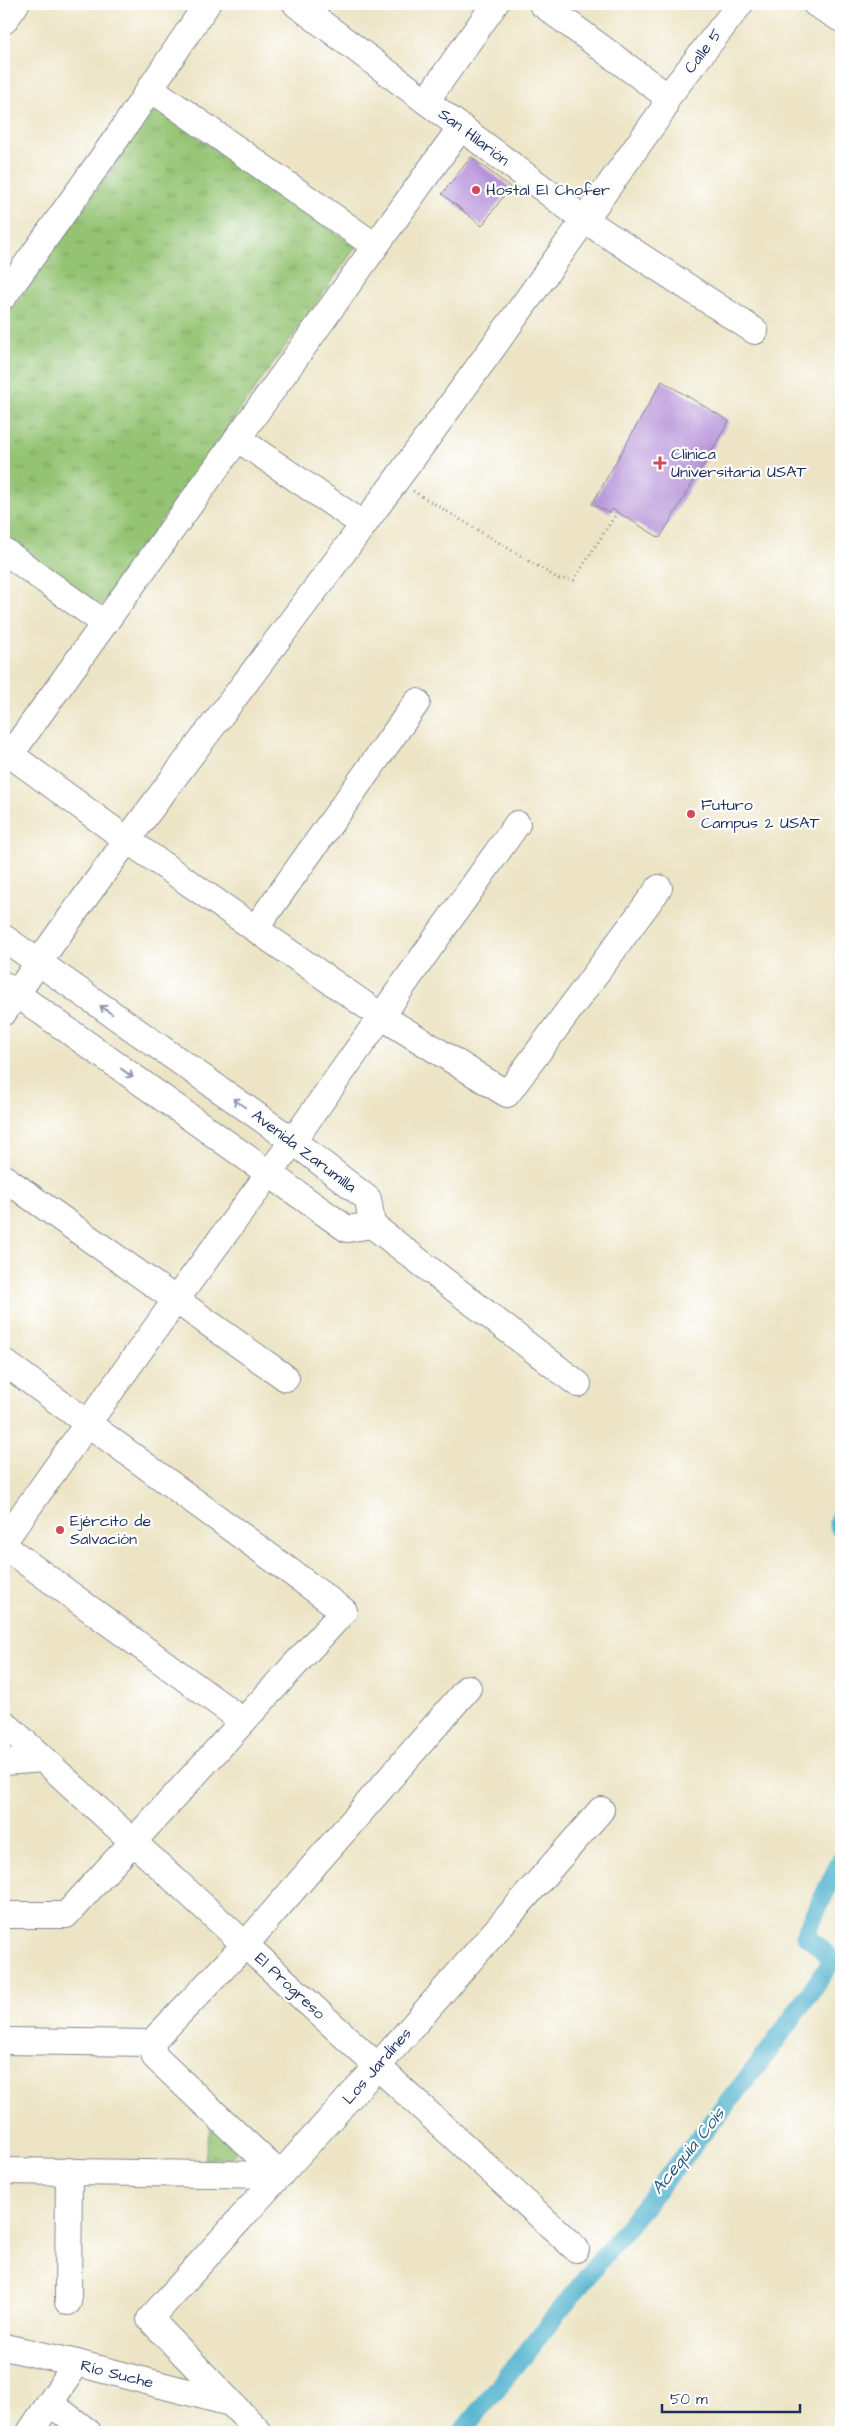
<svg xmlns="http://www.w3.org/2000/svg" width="845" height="2436" viewBox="0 0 845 2436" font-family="'Architects Daughter',sans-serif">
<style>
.grass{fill:url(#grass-tufts);stroke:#587a68}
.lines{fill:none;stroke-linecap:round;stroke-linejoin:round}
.canal{stroke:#4db1cc;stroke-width:19}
.building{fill:#b693d8}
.minor-casing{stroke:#848a91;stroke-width:28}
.path{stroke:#848a91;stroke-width:3;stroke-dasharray:1 4;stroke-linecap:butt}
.minor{stroke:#fff;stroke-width:26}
.oneway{stroke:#8d97ae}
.poi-dot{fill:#d1495b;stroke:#fff;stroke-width:2}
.labels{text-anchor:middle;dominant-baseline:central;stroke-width:4.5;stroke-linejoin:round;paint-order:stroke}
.street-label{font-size:16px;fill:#1b2f5e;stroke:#fff}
.poi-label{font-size:16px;fill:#1b2f5e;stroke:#fff;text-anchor:start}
.water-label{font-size:18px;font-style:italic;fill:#2c5c84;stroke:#fff}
</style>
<defs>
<pattern id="grass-tufts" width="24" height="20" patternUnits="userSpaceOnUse" patternTransform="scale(1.25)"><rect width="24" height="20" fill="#94c473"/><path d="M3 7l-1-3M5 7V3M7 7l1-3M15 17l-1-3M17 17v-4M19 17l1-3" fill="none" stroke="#78a062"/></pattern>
</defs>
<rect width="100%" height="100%" fill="#fff"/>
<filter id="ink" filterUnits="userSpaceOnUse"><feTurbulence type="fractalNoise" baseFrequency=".02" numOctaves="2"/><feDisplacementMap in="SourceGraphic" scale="10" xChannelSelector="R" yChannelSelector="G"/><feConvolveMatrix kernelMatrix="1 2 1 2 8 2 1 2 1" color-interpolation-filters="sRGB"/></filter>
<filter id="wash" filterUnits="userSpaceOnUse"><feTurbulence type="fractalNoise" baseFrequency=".0096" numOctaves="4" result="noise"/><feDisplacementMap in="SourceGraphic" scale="20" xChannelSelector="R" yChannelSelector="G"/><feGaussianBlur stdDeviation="1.12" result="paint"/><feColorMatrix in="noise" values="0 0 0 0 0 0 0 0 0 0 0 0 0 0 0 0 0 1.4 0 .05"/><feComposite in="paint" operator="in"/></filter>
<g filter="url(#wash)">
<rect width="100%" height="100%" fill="#ece4c4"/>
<!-- grass -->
<g class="grass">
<polygon points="155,108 356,247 101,605 4,537 4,321"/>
<polygon points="211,2121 237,2151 232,2158 205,2159"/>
</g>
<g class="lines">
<!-- canal -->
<g class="canal">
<polyline points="841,1516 838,1523 841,1530"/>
<polyline points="462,2432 765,2056 833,1960 805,1934 841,1860"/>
</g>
</g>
<g id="blocks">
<!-- building -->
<g class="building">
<polygon points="471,157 510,187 482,226 442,194"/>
<polygon points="662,381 729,421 660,538 612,509 610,513 592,504"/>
</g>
</g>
</g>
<g filter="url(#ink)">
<use href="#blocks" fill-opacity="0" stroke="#848a91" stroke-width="1"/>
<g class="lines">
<defs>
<g id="minor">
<polyline points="296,4 585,220 755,331"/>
<polyline points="542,4 660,91 666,99"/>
<polyline points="816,4 841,19"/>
<polyline points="4,21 16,4"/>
<polyline points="150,88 375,246"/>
<polyline points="426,101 495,4"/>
<polyline points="4,296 121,132 207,4"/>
<polyline points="237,438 364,525"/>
<polyline points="4,551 104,623"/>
<polyline points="4,750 127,840 381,1016 507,1094 659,888"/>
<polyline points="10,755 461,127"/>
<polyline points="255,929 417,702"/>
<polyline points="4,938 293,1141 368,1199 371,1217 366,1226 347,1229 4,985"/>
<path d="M4,1012C119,845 244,687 364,524C465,387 564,249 663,110L666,99L740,4"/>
<polyline points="4,1178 286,1378"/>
<polyline points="368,1222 578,1384"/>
<polyline points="4,1362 344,1611 66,1915 4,1915"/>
<polyline points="4,1541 175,1301 293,1141 517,824"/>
<polyline points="4,1546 243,1721"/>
<polyline points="4,1723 576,2249"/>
<polyline points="4,1762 43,1759"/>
<polyline points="4,2041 151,2043 245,1945 468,1688"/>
<polyline points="151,2043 155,2057 280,2175"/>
<polyline points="4,2171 280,2175"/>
<polyline points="68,2302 69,2171"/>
<polyline points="4,2347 77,2363 230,2403"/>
<polyline points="50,2403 88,2432"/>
<polyline points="30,2432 77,2363"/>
<polyline points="259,2432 150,2319 377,2067 601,1810"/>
</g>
</defs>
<!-- minor casing -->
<use href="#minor" class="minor-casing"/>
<!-- path -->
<polyline class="path" points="413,491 559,579 574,580 616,514"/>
<!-- minor -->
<use href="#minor" class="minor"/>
</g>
<!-- one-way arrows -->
<defs><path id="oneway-shaft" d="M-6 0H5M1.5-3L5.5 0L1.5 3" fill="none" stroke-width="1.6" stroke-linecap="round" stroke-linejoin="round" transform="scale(1.25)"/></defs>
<g class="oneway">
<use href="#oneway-shaft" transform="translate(106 1010) rotate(-145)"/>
<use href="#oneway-shaft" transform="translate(127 1073) rotate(36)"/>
<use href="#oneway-shaft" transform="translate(239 1103) rotate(-145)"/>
</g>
</g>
<!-- markers -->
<g class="poi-dot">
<circle cx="476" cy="190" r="5"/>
<path d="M657.5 455.5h5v5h5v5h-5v5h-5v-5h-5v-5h5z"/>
<circle cx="691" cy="814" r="5"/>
<circle cx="60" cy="1530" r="5"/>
</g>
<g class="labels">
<!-- street labels -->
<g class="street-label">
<text transform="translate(703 51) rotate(-53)">Calle 5</text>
<text transform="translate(474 137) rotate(37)">San Hilarión</text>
<text transform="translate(304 1151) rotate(37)">Avenida Zarumilla</text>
<text transform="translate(290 1986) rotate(43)">El Progreso</text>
<text transform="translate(377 2066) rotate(-49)">Los Jardínes</text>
<text transform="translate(117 2374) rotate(14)">Río Suche</text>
</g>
<!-- poi labels -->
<g class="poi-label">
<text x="486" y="190">Hostal El Chofer</text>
<text x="671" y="454">Clinica<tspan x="671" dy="18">Universitaria USAT</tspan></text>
<text x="701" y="805">Futuro<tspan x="701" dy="18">Campus 2 USAT</tspan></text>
<text x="70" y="1521">Ejército de<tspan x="70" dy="18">Salvación</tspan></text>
</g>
<!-- water labels -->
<g class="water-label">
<text transform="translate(688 2151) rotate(-51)">Acequia Cois</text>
</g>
</g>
<!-- margin -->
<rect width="845" height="2436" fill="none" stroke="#fff" stroke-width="20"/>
<!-- scale -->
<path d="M662 2404v8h138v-8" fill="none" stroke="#1b2f5e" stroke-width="2.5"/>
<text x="670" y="2404" font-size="15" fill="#1b2f5e" stroke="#ffffff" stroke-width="4" paint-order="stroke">50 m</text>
</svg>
